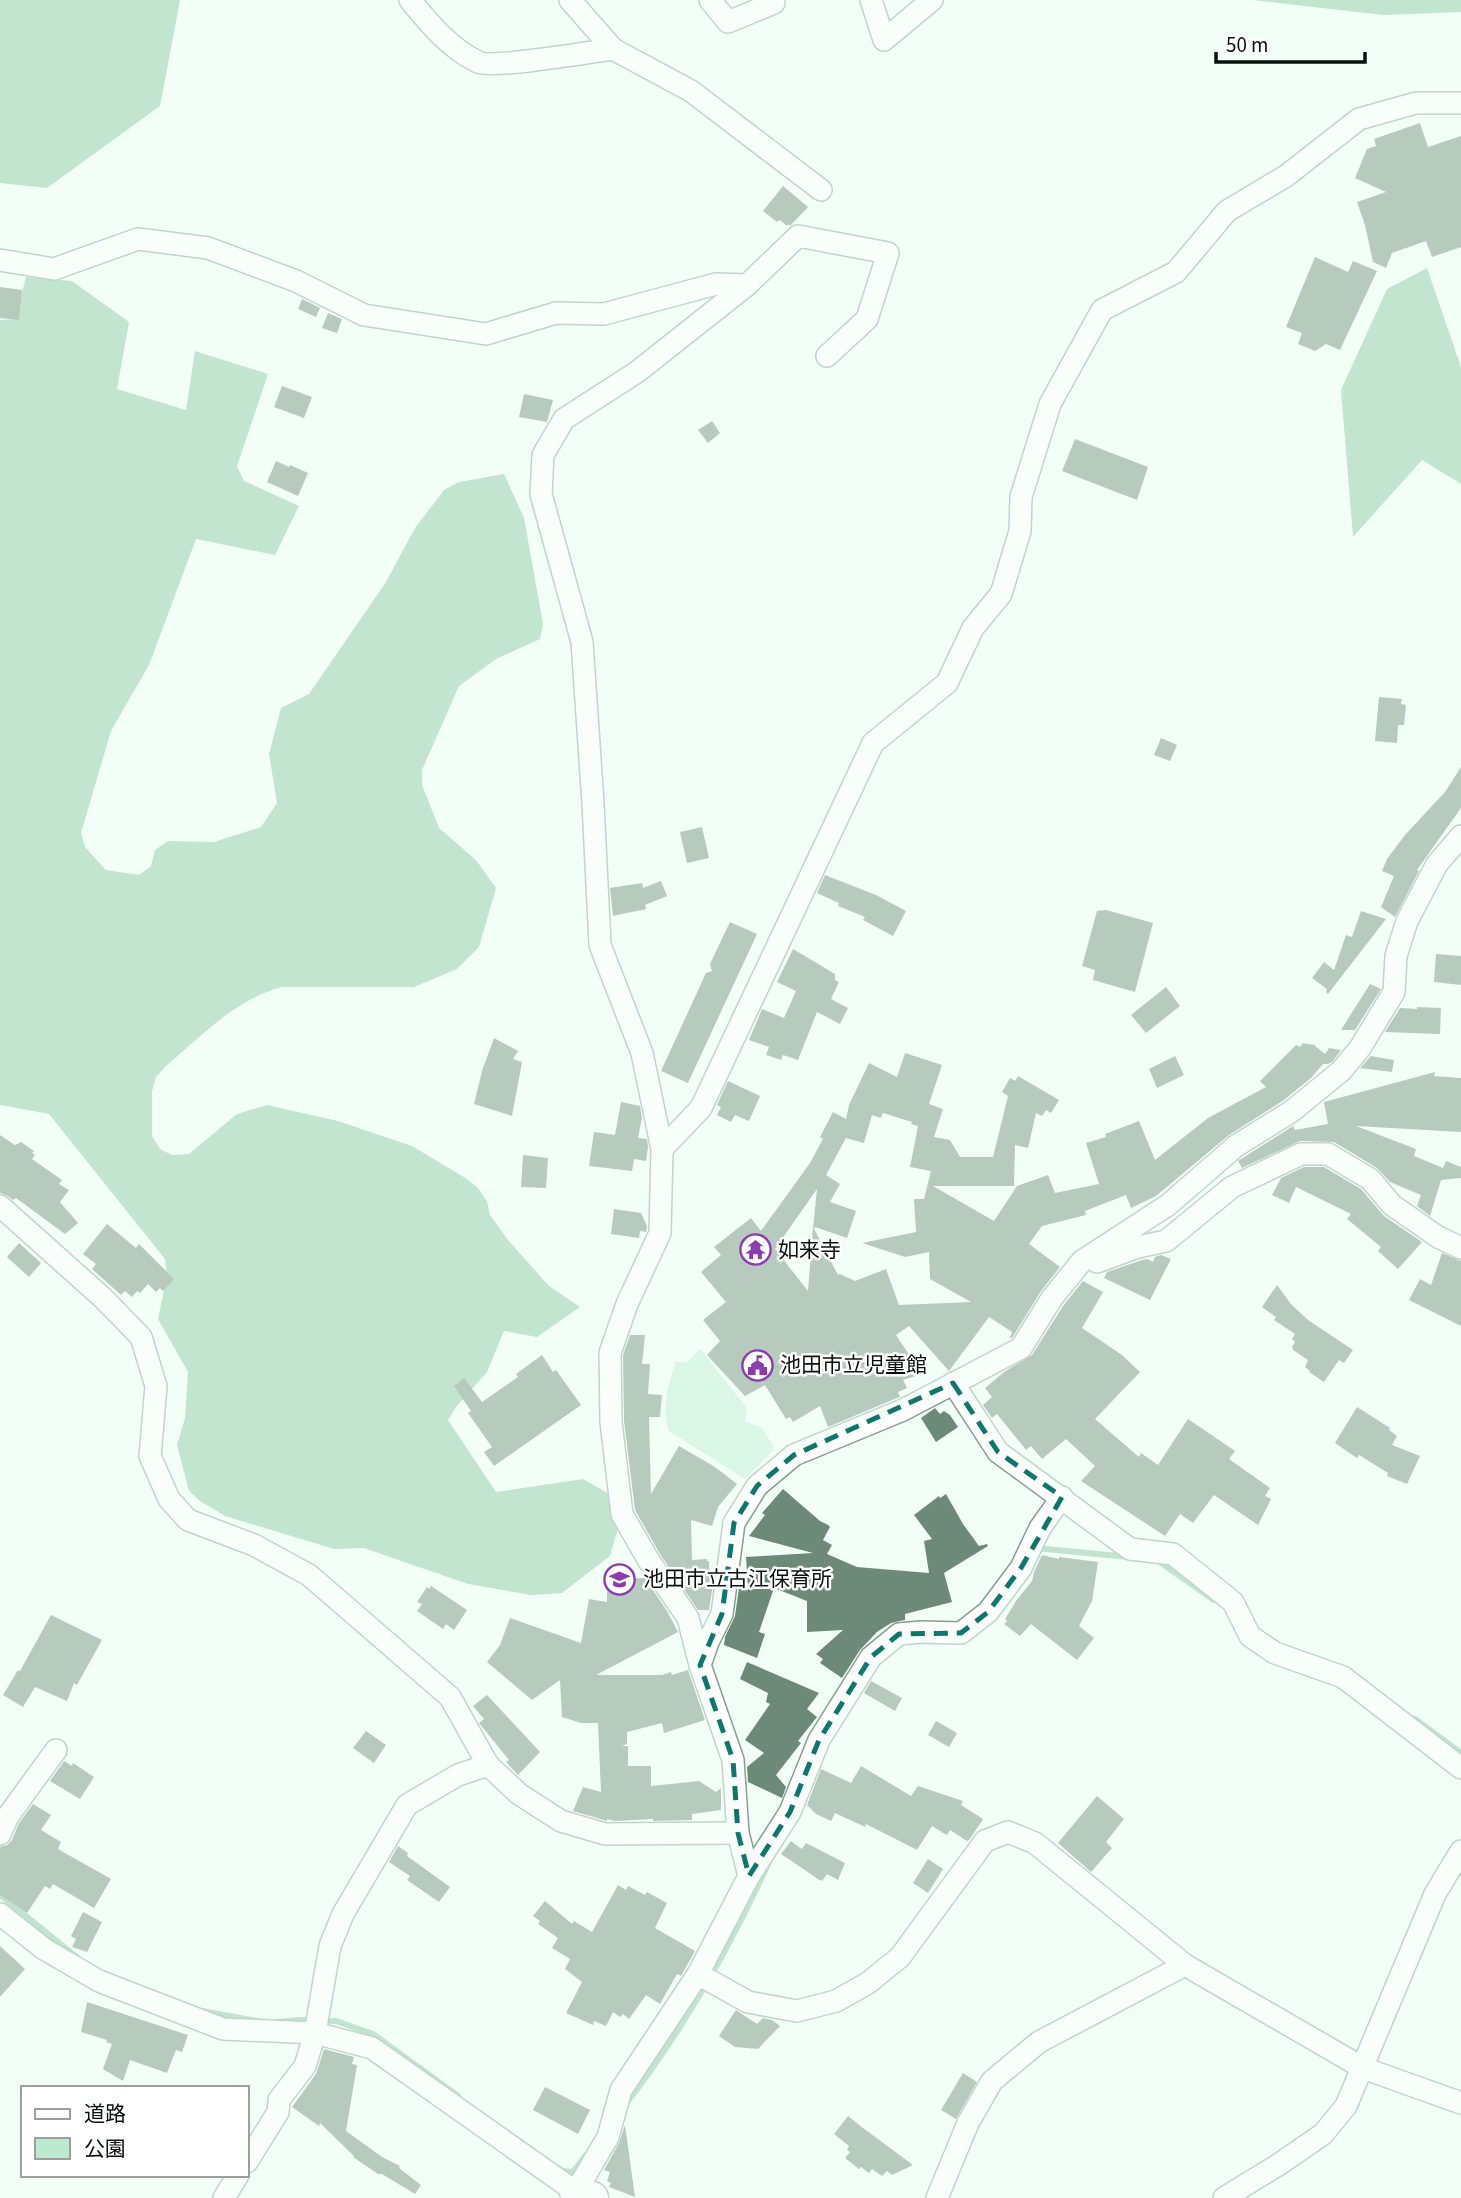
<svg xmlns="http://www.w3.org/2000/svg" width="1461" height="2198" viewBox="0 0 1461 2198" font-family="'Source Sans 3','Noto Sans JP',sans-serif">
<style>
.green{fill:#bceace}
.forest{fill:#87c5a1}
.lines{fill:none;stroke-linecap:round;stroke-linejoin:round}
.stream{stroke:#85c39f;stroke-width:6}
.building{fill:#6d8a79;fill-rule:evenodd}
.street-casing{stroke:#83a18f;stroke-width:24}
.secondary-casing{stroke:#83a18f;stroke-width:35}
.street{stroke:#fff;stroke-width:21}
.secondary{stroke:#fff;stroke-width:32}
.marked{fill:none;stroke:#0f766e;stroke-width:5;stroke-dasharray:14 9;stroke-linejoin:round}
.labels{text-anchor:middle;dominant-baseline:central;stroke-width:5;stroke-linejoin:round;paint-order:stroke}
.poi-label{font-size:21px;fill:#06110b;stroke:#fff;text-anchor:start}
</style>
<rect width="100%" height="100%" fill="#f2fff7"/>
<!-- green -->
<path class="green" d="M700,1349L747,1408L745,1421L762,1428L773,1446V1450L745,1479L669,1431C661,1409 669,1382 676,1361L687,1363Z"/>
<!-- forest -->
<g class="forest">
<polygon points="0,0 180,0 160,106 47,188 0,183"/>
<polygon points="1252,0 1461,0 1461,12 1383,15"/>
<polygon points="1427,268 1461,367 1461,484 1422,460 1353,537 1341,390 1387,289"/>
<path d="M26,277L72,281L129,322L117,389L186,410L195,351L268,374L237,466L244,481L299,506L275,555L196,539L149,665L111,731L81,833L85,847L106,870L139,875L151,866L155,850L168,841L214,842L261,827L277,803L269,754L281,708L309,694L386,582L415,528L444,490L459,482L504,474L524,518L543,624L540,639L496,659L459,686L422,770V785L439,828L476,860L496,888L479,947L457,969L414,987H281C232,1002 204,1034 166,1066L156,1077L152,1091V1136L160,1149L172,1155L189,1154L237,1114L267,1105L338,1121L412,1146L467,1179L478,1188L487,1201L490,1215L508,1240L549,1286L580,1307L537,1337L504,1331L487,1372L456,1407L448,1420L496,1492L583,1479L609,1494L622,1514L610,1556L562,1593L531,1595L468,1584L364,1548L334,1549L225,1516L200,1501L189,1491L177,1445L185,1418L188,1372L158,1319L167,1275L165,1259L49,1114L0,1105V320L15,319Z"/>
</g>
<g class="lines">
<!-- stream -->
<g class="stream">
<polyline points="1035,1548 1129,1557"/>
<polyline points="1157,1560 1214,1600"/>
<polyline points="1415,1719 1461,1753"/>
<polyline points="0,1895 78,1958"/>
<polyline points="202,2011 257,2021"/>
<polyline points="278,2022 299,2020"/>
<polyline points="300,2027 299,2020 336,2021 373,2034 458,2096"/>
<path d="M625,2105C683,2030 730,1948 769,1862"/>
<polyline points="558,2168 562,2171 573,2172 586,2155"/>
</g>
</g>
<!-- building -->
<g class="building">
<polygon points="1420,123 1428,147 1461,136 1461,247 1432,257 1426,241 1392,253 1386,268 1373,262 1365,225 1357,202 1386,192 1355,178 1367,149 1376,146 1374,139"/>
<polygon points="783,186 808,207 790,226 789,224 787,226 780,220 777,222 763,211"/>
<polygon points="1315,257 1348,272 1353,261 1377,271 1340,350 1326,344 1315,351 1298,344 1302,333 1286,327"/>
<polygon points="0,287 22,290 19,320 0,318"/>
<polygon points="302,299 320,308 316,317 298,309"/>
<polygon points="328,313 342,319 337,333 322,328"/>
<polygon points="282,386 312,397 304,418 274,407"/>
<polygon points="524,394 553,400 547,422 519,417"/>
<polygon points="712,421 720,433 708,443 698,430"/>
<polygon points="1075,439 1148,467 1137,500 1062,471"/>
<polygon points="276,461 289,467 290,465 308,473 298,496 267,482"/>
<polygon points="1379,697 1402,699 1401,704 1406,705 1404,725 1398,725 1397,743 1375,741"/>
<polygon points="1161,738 1177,745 1170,761 1154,755"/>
<polygon points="1461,767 1461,808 1417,870 1419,871 1395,917 1381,907 1394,876 1382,871 1387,859 1405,835 1445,792"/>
<polygon points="702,827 709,858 687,863 680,832"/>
<polygon points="825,875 876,895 906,911 893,936 863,920 865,917 838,906 839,903 817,893"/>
<polygon points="661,881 667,896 645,905 646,909 613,916 610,888 642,883 643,888"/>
<polygon points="1106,910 1153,923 1135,992 1093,980 1095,970 1082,966 1097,911"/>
<polygon points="1361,911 1386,919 1328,994 1326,992 1327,989 1312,978 1324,962 1334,970 1346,935 1352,937"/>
<polygon points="730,922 757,934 688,1083 661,1071 706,973 712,971 710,964"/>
<polygon points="793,949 835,974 835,980 839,982 831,999 848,1008 840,1024 817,1012 798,1060 783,1055 781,1060 766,1055 769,1047 749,1040 762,1009 784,1018 796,991 777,982"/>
<polygon points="1436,954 1461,956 1461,985 1434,982"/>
<polygon points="1370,984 1381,989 1355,1030 1341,1030"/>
<polygon points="1166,987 1180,1006 1146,1033 1131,1015"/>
<polygon points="1417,1007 1441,1008 1440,1034 1385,1032 1400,1008 1417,1009"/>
<polygon points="494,1038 518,1051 513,1059 522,1062 512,1116 474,1104 482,1071"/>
<path d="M1303,1043L1314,1045L1325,1054L1329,1048L1341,1050L1332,1062L1328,1064H1323L1311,1078L1284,1100L1229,1135L1156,1196L1131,1208L1126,1195L1085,1211L1086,1215L1042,1226L1029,1244L1060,1267L1041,1291L1012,1338H1010L1012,1332L989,1317L949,1371L909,1326L896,1335L922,1374L903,1380L907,1388L898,1392L900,1397L897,1398L828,1427L820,1406L793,1422L790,1417L786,1419L765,1385L745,1396L707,1355L720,1341L703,1320L726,1302L701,1272L721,1255L714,1247L751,1218L761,1231L810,1163L823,1139L820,1137L833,1112L846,1119L849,1105L869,1063L897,1077L905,1053L942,1065L929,1104L943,1109L934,1137L950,1140L960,1157H993L1008,1096L1002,1092L1010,1078L1015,1081L1018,1076L1059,1100L1051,1113L1046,1110L1042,1116L1036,1113L1028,1148L1015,1145L1014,1186H933L994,1221L1017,1186L1048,1175L1055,1193L1099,1184L1086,1143L1106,1137L1105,1134L1139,1121L1155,1160L1208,1118L1266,1087L1260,1081L1296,1045L1300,1047ZM883,1113L912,1122L911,1124L918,1126L910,1167L931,1171L924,1199H914L916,1232L862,1243L905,1257L929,1252L930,1279L971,1302L899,1305L886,1269L855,1281L840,1274L838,1275L814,1229L815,1227L847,1238L856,1211L830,1202L840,1184L826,1175L846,1138L864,1143L872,1115L881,1118ZM817,1189L813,1228L808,1291L775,1249Z"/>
<polygon points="1175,1056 1184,1075 1157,1088 1149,1069"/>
<polygon points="1371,1056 1394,1060 1392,1072 1360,1068"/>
<polygon points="1435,1072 1434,1076 1461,1078 1461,1132 1356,1126 1416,1149 1414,1156 1443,1168 1446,1161 1461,1167 1461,1178 1441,1180 1430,1216 1417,1206 1421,1195 1390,1182 1377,1168 1334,1142 1300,1141 1242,1168 1238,1161 1293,1126 1295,1130 1328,1124 1324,1102"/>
<polygon points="728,1081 760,1096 749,1121 735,1115 731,1122 717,1115 721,1107 717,1105"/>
<polygon points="621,1102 640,1106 642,1118 638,1138 647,1139 648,1147 646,1161 634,1159 632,1171 589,1166 594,1132 615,1135"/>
<polygon points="0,1135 15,1145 21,1142 34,1151 32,1153 35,1155 32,1159 62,1180 59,1184 69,1190 60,1202 78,1223 65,1234 16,1198 13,1200 8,1196 0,1193"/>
<polygon points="523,1155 548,1158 546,1188 521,1187"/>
<polygon points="1304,1167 1324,1167 1361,1189 1384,1216 1422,1242 1398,1269 1378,1251 1381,1247 1347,1219 1351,1214 1296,1187 1289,1203 1272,1195 1281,1178"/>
<polygon points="614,1209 641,1213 647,1226 646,1232 640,1231 639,1238 611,1234"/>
<polygon points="107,1224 136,1248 139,1244 174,1279 163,1291 160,1288 156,1292 148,1284 140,1293 137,1291 132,1297 125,1291 121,1295 92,1269 96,1264 83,1254"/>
<polygon points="19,1243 41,1263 29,1277 7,1257"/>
<polygon points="1442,1253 1461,1261 1461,1326 1409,1300 1420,1279 1431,1285"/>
<polygon points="1161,1255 1171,1259 1150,1300 1104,1278 1107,1272 1142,1260 1147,1259 1153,1262 1155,1257"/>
<polygon points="1083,1281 1103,1292 1082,1328 1122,1355 1140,1372 1095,1419 1139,1457 1141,1453 1158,1465 1188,1419 1235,1451 1229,1459 1270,1488 1265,1496 1271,1499 1258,1525 1214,1495 1193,1523 1180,1514 1165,1536 1081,1481 1095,1466 1066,1439 1042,1459 1031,1446 1026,1450 997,1414 992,1418 983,1405 992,1397 985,1388 1004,1372 1032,1355 1063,1306"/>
<polygon points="1277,1285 1291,1304 1308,1320 1353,1350 1344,1363 1339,1360 1324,1382 1309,1372 1310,1371 1305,1367 1308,1360 1293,1350 1292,1347 1295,1342 1292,1339 1295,1334 1274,1320 1276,1317 1262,1307"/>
<polygon points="630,1335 645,1335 642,1364 650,1364 648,1394 662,1395 660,1417 649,1417 651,1494 679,1446 715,1467 737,1484 718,1507 712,1526 691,1520 692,1560 707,1559 707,1561 709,1561 710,1584 713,1584 709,1610 698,1610 660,1554 635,1510 624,1421 623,1355"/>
<polygon points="542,1355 553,1372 556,1370 581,1405 494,1466 484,1452 492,1447 468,1413 471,1411 454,1386 464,1378 482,1402 518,1377 516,1374"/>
<polygon points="1357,1407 1390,1428 1389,1430 1397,1436 1392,1445 1420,1456 1407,1484 1387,1476 1388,1473 1359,1455 1357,1458 1335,1443"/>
<polygon points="935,1408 940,1414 944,1411 950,1415 958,1427 936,1442 921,1418"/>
<polygon points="783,1489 820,1521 828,1525 830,1527 823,1540 832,1545 827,1554 857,1567 929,1573 924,1541 932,1539 914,1515 939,1496 940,1498 946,1494 963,1524 979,1546 987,1544 988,1546 944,1573 952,1602 905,1614 905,1620 891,1623 877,1632 860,1650 842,1678 820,1663 823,1659 816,1654 843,1630 807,1632 807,1601 774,1588 759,1632 765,1634 757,1658 724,1645 725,1637 735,1616 739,1588 748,1590 746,1557 813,1553 749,1536 765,1515 762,1513"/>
<polygon points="1042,1555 1059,1559 1059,1557 1098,1562 1092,1601 1079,1626 1094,1638 1077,1660 1031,1624 1020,1636 1004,1624 1007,1621 1005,1619 1016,1601 1032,1581 1034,1572"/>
<polygon points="645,1578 667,1611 678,1632 596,1675 662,1675 671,1672 672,1675 688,1670 705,1720 664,1733 662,1723 627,1732 627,1744 622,1746 628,1746 628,1766 651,1766 651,1786 699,1781 716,1792 721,1788 721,1810 692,1814 692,1820 653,1821 653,1819 614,1821 607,1819 607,1821 573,1811 583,1787 601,1792 598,1723 581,1723 562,1717 560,1680 532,1700 487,1662 500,1645 510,1618 581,1643 589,1599 607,1602 607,1579"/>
<polygon points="431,1586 467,1610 454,1630 446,1624 443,1629 417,1611 422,1604 417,1602 427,1587 429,1589"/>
<polygon points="51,1615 102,1640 77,1685 74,1683 67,1701 35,1687 23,1707 3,1695 18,1670 20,1671"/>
<polygon points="747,1662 819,1693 807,1709 817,1717 798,1741 801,1743 776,1775 786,1787 782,1798 748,1782 747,1767 764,1753 745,1740 770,1704 766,1702 768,1693 740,1679"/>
<polygon points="871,1681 902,1698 895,1711 864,1693"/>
<polygon points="487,1695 540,1752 518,1775 506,1762 509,1760 479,1723 484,1719 473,1706"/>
<polygon points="936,1721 957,1733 949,1747 928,1735"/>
<polygon points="366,1731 386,1745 374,1763 353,1748"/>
<polygon points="64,1761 72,1766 73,1763 94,1777 80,1799 50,1781"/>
<polygon points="861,1766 911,1796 918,1786 963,1801 961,1805 983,1819 982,1821 969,1840 967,1841 950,1830 947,1835 945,1834 932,1826 917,1850 866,1824 865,1827 835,1813 831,1821 816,1814 807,1805 821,1769 851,1783"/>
<polygon points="1097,1796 1124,1819 1106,1842 1112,1848 1091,1872 1058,1843"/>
<polygon points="33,1804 51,1815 41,1830 61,1842 58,1849 111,1879 94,1908 53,1884 50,1889 45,1886 27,1913 0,1895 0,1847 7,1845 12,1840 19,1823"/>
<polygon points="791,1841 802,1849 806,1843 845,1863 838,1880 827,1874 822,1881 818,1879 781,1854"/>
<polygon points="398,1846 408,1853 407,1856 450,1887 439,1902 407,1880 410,1876 389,1862"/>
<polygon points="928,1859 943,1869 928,1893 913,1883"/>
<polygon points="618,1885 626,1890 628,1886 645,1895 647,1892 667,1903 655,1928 695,1951 681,1976 677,1974 660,2004 646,1995 629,2019 623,2014 620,2017 613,2012 606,2026 594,2021 593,2025 566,2013 582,1982 565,1969 570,1959 552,1948 558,1938 538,1924 540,1921 533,1916 545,1901 572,1924 574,1921 592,1932"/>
<polygon points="83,1912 102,1922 87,1952 72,1947 76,1939 71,1936"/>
<polygon points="0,1946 25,1969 0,1997"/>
<polygon points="87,2002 188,2035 182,2052 176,2050 167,2073 130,2060 123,2081 103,2069 112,2044 106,2042 107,2040 81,2032"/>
<polygon points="736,2010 757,2024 763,2018 772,2020 780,2026 758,2049 735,2047 719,2036"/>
<polygon points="324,2049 354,2057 352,2064 357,2065 346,2131 382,2157 400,2166 399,2168 421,2185 415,2194 382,2174 378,2174 353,2157 354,2156 320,2123 319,2126 292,2107 316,2074"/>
<polygon points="963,2073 977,2082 956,2119 941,2110"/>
<polygon points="545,2087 590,2110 578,2134 533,2110"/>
<polygon points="848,2116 863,2128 913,2165 892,2175 887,2171 882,2176 872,2169 869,2173 861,2167 859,2169 845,2158 850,2152 847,2150 849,2146 834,2134"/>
<polygon points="625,2125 635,2197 609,2187 611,2183 607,2181 610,2172 604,2170 619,2143"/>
</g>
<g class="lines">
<defs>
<g id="street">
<path d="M410,0C430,24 449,48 478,62C492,69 590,52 613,49"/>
<polyline points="570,0 613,49 691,91 821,190"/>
<polyline points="710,0 728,22 774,3 773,0"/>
<polyline points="871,0 884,40 932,0"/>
<polyline points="0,260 54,269 138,239 208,248 296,281 364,315 486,334 556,313 604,314 716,284 747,285 798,236 888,253 867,319 827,356"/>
<polyline points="662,1149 701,1108 873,743 947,683 973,628 1001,594 1020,531 1021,497 1050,404 1102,310 1176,272 1227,211 1286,176 1359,119 1416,103 1461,103"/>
<polyline points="0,1206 103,1298 141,1337 156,1386 150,1456 169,1499 188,1520 254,1545 309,1575 450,1697 488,1765 519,1794 561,1821 605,1834 738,1833"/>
<polyline points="1097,1262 1138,1247 1166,1241 1232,1187 1301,1154 1328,1154 1370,1179 1392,1205 1438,1237 1461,1248"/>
<polyline points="953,1383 998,1452 1130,1549 1173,1554 1233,1602 1250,1636 1275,1653 1343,1677 1461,1768"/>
<polyline points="700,1665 688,1618 649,1561 622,1514 611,1422 610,1353 627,1304 660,1233 662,1149 642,1053 600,945 593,803 582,642 541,494 543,455 564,419 637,372 747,285"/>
<polyline points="0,1834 8,1816 56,1750"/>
<polyline points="749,1876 738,1833 733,1760 700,1665 708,1642 722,1614 734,1523 757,1486 794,1455 903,1410 1021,1348 1052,1298 1082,1261 1168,1205 1236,1146 1292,1111 1341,1071 1360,1048 1394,992 1396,956 1407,921 1437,864 1461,836"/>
<polyline points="0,1914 44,1949 99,1981 223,2029 315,2033 372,2048 576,2192"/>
<polyline points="698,1974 748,2002 797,2011 836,2001 868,1983 900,1957 985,1841 1008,1832 1035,1843 1185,1965 1363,2068 1461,2103"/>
<polyline points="247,2162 278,2112 279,2100 305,2066 315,2033 330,1946 343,1914 407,1805 458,1775 488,1765"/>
<polyline points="224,2198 238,2175"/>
<polyline points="572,2198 608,2137 621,2090 698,1974 749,1876 790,1812 819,1740 871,1657 899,1634 921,1632 961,1633 988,1612 1021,1568 1040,1528 1062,1497"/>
<polyline points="937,2198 968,2123 992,2081 1039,2042 1185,1965"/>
<polyline points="1224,2198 1278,2165 1323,2134 1346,2106 1435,1894 1461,1851"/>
</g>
<polyline id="secondary" points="576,2192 592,2198"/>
</defs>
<!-- street casing -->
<use href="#street" class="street-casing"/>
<!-- secondary casing -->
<use href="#secondary" class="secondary-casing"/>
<!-- street -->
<use href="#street" class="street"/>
<!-- secondary -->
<use href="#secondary" class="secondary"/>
</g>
<!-- marked area -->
<path d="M0 0H1461V2198H0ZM953,1383L998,1452L1062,1497L1021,1568L988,1612L961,1633L899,1634L871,1657L819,1740L790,1812L749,1876L738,1833L733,1760L700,1665L722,1614L734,1523L757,1486L794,1455Z" fill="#f2fff7" fill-opacity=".55" fill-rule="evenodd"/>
<path class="marked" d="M953,1383L998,1452L1062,1497L1021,1568L988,1612L961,1633L899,1634L871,1657L819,1740L790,1812L749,1876L738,1833L733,1760L700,1665L722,1614L734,1523L757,1486L794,1455Z"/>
<!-- icons -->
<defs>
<symbol id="temple-ring" viewBox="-11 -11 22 22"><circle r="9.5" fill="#fff" stroke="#8b3cad" stroke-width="1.5"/><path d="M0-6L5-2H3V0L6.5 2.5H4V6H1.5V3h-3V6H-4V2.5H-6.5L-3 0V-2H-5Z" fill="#8b3cad"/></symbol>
<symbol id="civic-ring" viewBox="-11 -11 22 22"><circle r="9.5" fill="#fff" stroke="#8b3cad" stroke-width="1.5"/><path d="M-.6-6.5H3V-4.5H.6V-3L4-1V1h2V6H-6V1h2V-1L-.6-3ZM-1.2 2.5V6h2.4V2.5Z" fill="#8b3cad"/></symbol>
<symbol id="school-ring" viewBox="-11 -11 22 22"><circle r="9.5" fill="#fff" stroke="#8b3cad" stroke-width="1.5"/><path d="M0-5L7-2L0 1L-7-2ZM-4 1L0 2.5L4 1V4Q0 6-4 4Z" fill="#8b3cad"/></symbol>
</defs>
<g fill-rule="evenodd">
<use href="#temple-ring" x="738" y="1232" width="35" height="35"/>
<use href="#civic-ring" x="740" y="1348" width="35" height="35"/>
<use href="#school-ring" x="602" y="1562" width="35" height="35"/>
</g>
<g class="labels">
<!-- poi labels -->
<g class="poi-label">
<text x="778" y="1250">如来寺</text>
<text x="780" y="1365">池田市立児童館</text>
<text x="643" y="1579">池田市立古江保育所</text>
</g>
</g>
<!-- legend -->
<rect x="21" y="2086" width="228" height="91" fill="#ffffff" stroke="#9ba09d" stroke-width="2"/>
<rect x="35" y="2109" width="35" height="10" fill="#ffffff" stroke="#9ba09d" stroke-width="2"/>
<text x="84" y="2121" font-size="21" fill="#06110b">道路</text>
<rect x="35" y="2138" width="35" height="21" fill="#bceace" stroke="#9ba09d" stroke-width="2"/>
<text x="84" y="2156" font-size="21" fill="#06110b">公園</text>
<!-- scale -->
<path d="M1216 52v10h149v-10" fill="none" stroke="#06110b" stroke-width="3.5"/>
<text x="1226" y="52" font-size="21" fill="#06110b" stroke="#ffffff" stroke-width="5" paint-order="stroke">50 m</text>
</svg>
